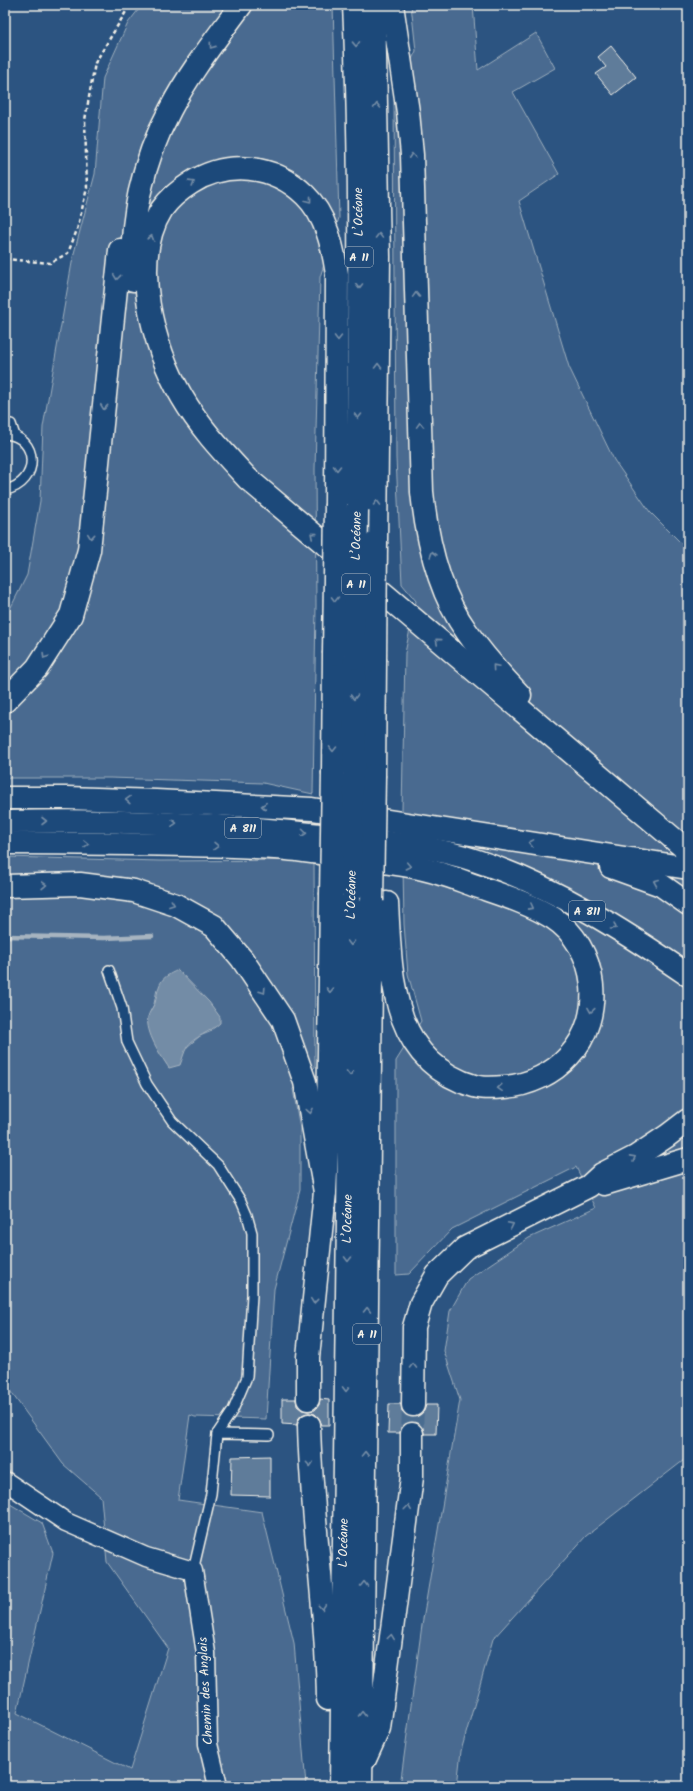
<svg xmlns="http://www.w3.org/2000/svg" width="693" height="1791" viewBox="0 0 693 1791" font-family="Kalam,sans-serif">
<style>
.green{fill:#496b90;stroke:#9eaebc;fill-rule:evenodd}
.water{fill:#738ca6;stroke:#a7b4c0}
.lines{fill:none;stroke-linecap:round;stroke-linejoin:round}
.stream{stroke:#a7b4c0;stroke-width:4.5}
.building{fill:#5e7b9a;stroke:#f4f1e8}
.highway-tunnel{stroke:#4a6c90;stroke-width:22;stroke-dasharray:22 11;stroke-linecap:butt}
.lane-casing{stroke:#f4f1e8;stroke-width:12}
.street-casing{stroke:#f4f1e8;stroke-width:21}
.highway-casing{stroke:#f4f1e8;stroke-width:25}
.path{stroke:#f4f1e8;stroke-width:2.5;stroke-dasharray:4 3;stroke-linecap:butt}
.lane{stroke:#1f4a7a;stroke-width:9}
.street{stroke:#1f4a7a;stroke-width:18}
.highway{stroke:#1f4a7a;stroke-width:22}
.highway-bridge-casing{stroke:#f4f1e8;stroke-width:25;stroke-linecap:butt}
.highway-bridge{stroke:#1f4a7a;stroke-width:22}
.oneway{stroke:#748da6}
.labels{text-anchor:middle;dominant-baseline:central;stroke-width:4;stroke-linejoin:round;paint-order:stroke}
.shield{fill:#1f4a7a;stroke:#b4bfc7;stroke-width:1}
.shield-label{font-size:12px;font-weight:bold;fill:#f4f1e8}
.street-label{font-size:13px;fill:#f4f1e8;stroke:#1f4a7a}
</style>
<rect width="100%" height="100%" fill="#2c5481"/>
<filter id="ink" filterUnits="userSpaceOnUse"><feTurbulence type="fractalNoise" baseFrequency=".025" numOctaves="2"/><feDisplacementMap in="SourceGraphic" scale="8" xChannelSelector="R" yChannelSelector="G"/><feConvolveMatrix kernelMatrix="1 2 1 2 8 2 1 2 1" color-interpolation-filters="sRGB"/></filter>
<g filter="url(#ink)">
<!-- green -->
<g class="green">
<polygon points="142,5 333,5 339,218 320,277 315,469 316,606 313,794 263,783 110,778 5,778 5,619 27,575 40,501 43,427 73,257 95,174 103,78 128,23"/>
<polygon points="411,5 473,5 478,70 536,33 555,68 513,92 559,174 519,201 569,367 614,460 650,512 688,550 688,1457 586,1536 493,1639 461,1751 457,1786 400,1786 422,1625 460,1400 444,1351 450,1311 468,1279 529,1238 596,1208 576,1167 452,1229 409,1274 396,1275 396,1061 421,1021 408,974 404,924 402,811 405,653 416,601 402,584 396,458 394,95 416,51"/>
<path d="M5,857L160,861L314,860L315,1067L293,1089L300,1129V1190L274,1289L266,1419L195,1417L190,1415L178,1500L262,1512L294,1643L306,1786H5V1501L42,1523L53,1553L17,1713L130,1770L168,1648L107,1562L101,1497L63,1464L5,1384ZM157,989L212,1031L200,1036L187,1047L148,1017L154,1004Z"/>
</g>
<!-- water -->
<path class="water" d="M178,970L209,1002L220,1017V1023C211,1032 193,1037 187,1047C184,1052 182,1060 180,1065L169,1068C161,1056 145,1032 148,1017C149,1012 153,1007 155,1003C160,983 158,979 178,970Z"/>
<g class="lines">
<!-- stream -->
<polyline class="stream" points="5,936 104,938 152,936"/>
</g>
<!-- building -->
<g class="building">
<polygon points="611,46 636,77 613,95 596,74 606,67 598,57"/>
<polygon points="282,1399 296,1399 297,1406 302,1410 308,1411 315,1410 319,1405 320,1399 329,1400 329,1425 322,1425 319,1418 315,1414 309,1413 302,1415 298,1419 297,1425 282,1424"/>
<polygon points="389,1404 401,1404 402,1411 407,1416 412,1417 419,1416 424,1411 426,1405 437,1405 436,1434 424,1434 423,1427 418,1423 412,1422 405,1423 401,1427 400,1433 388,1433"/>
<polygon points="270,1456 270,1496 231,1495 232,1457"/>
</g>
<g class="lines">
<!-- highway-tunnel -->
<polyline class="highway-tunnel" points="412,1434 413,1405"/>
<defs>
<g id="lane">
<polyline points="5,429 11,424 15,436"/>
<path d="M5,434C39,436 41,483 5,490"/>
<polyline points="109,970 122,1008 127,1042 147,1084 172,1121 218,1165 241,1201 247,1215 252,1233 252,1295 247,1377 233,1410 217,1434"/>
<polyline points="193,1571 211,1494 217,1434 269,1435"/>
</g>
<polyline id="street" points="5,1481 66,1522 146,1557 193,1571 206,1653 208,1744 218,1786"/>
<g id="highway">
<path d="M354,5C362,173 359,342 357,510"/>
<polyline points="374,5 379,257 376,542"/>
<path d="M392,5L408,112L412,155L422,492C427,540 438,592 467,632C483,655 501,675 520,695"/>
<path d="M133,280C129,223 142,162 170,110C189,73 216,39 241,5"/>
<path d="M336,504L337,274C333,247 326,215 305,195C273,164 227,160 191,183C180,190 169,199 162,209C129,261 153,348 182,397C200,428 224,453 248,479L688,851"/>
<polyline points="5,701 37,668 71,615 89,550 120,250"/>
<polyline points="333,772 334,654"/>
<polyline points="374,775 375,661"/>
<polyline points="354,777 355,658"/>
<polyline points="5,798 67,798 156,801 312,809 688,868"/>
<path d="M5,822C117,819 228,824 339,837C385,842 432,846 477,861C552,885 624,931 688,975"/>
<path d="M5,843C66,843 127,844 188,845C221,846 254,846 287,849C309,851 332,855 354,858C383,862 413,865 441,874C453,877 464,882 476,886C502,895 529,903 553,918C598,947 606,1017 569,1056C553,1074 529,1085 505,1087C495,1088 484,1089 474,1086C390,1061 391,975 387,903"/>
<polyline points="611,867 661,885 688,904"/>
<polyline points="5,886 80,884 134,891 176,905 214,926 242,959 283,1020 305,1082 325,1192"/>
<polyline points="604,1184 688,1159"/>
<polyline points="308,1399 308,1357 325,1192 328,1132 331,895"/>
<polyline points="413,1405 414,1327 421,1303 437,1275 465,1248 589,1186 602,1174 637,1156 667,1136 688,1120"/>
<path d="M309,1425C311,1517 327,1607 328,1699"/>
<polyline points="365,1759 379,1728 412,1477 412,1434"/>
<polyline points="341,1786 352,890"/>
<polyline points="361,1786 372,901"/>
</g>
</defs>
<!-- lane casing -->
<use href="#lane" class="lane-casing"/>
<!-- street casing -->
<use href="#street" class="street-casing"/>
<!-- highway casing -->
<use href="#highway" class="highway-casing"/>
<!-- path -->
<polyline class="path" points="5,259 50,263 68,253 77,230 87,188 85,120 95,63 130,5"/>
<!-- lane -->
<use href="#lane" class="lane"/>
<!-- street -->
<use href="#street" class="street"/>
<!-- highway -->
<use href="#highway" class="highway"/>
<defs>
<g id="highway-bridge">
<polyline points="334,654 336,504"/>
<polyline points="355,658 357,510"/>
<polyline points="375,661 376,542"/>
<polyline points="352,890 354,777"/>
<polyline points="331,895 333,772"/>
<polyline points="372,901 374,775"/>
</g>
</defs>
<!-- highway-bridge casing -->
<use href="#highway-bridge" class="highway-bridge-casing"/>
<!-- highway-bridge -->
<use href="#highway-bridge" class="highway-bridge"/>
</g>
<!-- one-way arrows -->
<defs><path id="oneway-chevron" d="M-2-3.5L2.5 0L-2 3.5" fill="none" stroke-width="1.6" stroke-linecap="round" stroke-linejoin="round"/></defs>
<g class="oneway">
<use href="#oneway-chevron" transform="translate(356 44) rotate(88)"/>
<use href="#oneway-chevron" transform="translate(212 46) rotate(125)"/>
<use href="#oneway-chevron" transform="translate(377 106) rotate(-91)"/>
<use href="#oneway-chevron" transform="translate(412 156) rotate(-94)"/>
<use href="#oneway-chevron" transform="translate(192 183) rotate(-32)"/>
<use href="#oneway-chevron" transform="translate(309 200) rotate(52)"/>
<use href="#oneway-chevron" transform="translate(379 236) rotate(-90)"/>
<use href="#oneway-chevron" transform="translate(151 238) rotate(-73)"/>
<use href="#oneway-chevron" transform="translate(117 277) rotate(96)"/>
<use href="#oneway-chevron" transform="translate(359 286) rotate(90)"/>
<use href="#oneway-chevron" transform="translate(416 295) rotate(-92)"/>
<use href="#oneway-chevron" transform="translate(338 338) rotate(91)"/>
<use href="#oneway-chevron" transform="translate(378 366) rotate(-90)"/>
<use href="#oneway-chevron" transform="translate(104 407) rotate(96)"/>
<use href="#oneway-chevron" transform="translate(358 416) rotate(91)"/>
<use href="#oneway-chevron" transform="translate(420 425) rotate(-92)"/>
<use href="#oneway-chevron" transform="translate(337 468) rotate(91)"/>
<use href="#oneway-chevron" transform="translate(377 503) rotate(-89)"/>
<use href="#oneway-chevron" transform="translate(313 535) rotate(-140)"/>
<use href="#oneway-chevron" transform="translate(91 536) rotate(96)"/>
<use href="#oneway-chevron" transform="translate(433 554) rotate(-106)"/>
<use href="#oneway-chevron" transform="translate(335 599) rotate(91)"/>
<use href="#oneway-chevron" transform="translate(438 641) rotate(-140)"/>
<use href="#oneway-chevron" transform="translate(45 656) rotate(122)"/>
<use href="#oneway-chevron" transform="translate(495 667) rotate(-131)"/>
<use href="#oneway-chevron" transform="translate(354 697) rotate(91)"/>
<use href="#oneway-chevron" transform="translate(333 749) rotate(91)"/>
<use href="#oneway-chevron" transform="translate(128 800) rotate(-178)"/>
<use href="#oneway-chevron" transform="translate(264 806) rotate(-177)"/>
<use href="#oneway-chevron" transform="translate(44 821)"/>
<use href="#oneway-chevron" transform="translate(174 823) rotate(3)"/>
<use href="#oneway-chevron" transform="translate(304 833) rotate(7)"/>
<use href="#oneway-chevron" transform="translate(531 843) rotate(-170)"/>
<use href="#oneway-chevron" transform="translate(86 844) rotate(1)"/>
<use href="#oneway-chevron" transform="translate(216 846) rotate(1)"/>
<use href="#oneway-chevron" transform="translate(408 866) rotate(12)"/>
<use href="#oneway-chevron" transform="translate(656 882) rotate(-157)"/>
<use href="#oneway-chevron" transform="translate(44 885) rotate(-1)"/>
<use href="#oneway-chevron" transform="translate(172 904) rotate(20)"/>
<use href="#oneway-chevron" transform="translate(531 907) rotate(28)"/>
<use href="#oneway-chevron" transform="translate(614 927) rotate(31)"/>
<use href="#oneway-chevron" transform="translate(351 943) rotate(91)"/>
<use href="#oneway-chevron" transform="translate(330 990) rotate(91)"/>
<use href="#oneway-chevron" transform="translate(263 991) rotate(57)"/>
<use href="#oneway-chevron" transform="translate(591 1010) rotate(99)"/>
<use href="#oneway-chevron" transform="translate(350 1073) rotate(91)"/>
<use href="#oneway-chevron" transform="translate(500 1088) rotate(177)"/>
<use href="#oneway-chevron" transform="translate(310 1111) rotate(80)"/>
<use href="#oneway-chevron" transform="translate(633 1158) rotate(-29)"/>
<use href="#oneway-chevron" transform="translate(511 1225) rotate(-27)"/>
<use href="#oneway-chevron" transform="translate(348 1259) rotate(91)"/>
<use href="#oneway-chevron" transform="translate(314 1301) rotate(96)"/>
<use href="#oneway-chevron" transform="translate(367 1310) rotate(-89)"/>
<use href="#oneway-chevron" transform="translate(413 1366) rotate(-89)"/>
<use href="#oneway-chevron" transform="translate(346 1389) rotate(91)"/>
<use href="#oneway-chevron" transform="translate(365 1454) rotate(-89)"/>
<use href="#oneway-chevron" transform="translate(310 1464) rotate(86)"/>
<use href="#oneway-chevron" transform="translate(408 1508) rotate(-83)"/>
<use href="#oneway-chevron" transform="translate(364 1584) rotate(-89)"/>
<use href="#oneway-chevron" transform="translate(322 1607) rotate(85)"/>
<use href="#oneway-chevron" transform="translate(391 1637) rotate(-82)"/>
<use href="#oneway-chevron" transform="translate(362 1714) rotate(-89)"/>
</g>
</g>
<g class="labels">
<!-- shield labels -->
<g class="shield">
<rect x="345" y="247" width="28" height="20" rx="3"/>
<rect x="342" y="574" width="28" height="20" rx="3"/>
<rect x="225" y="818" width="36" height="20" rx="3"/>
<rect x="569" y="901" width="36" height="20" rx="3"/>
<rect x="353" y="1324" width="28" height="20" rx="3"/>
</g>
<g class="shield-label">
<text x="359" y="257">A 11</text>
<text x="356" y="584">A 11</text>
<text x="243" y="828">A 811</text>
<text x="587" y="911">A 811</text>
<text x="367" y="1334">A 11</text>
</g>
<!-- street labels -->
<g class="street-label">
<text transform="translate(359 212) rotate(-91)">L’Océane</text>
<text transform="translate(357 536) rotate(-89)">L’Océane</text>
<text transform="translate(352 895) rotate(-89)">L’Océane</text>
<text transform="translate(348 1219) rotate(-89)">L’Océane</text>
<text transform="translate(344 1543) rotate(-89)">L’Océane</text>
<text transform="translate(206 1691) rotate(-93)">Chemin des Anglais</text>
</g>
</g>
<!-- margin -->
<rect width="693" height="1791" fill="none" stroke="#1f4a7a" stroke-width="20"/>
<rect x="10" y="10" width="673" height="1771" fill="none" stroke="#f4f1e8" stroke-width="1.5" filter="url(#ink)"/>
</svg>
